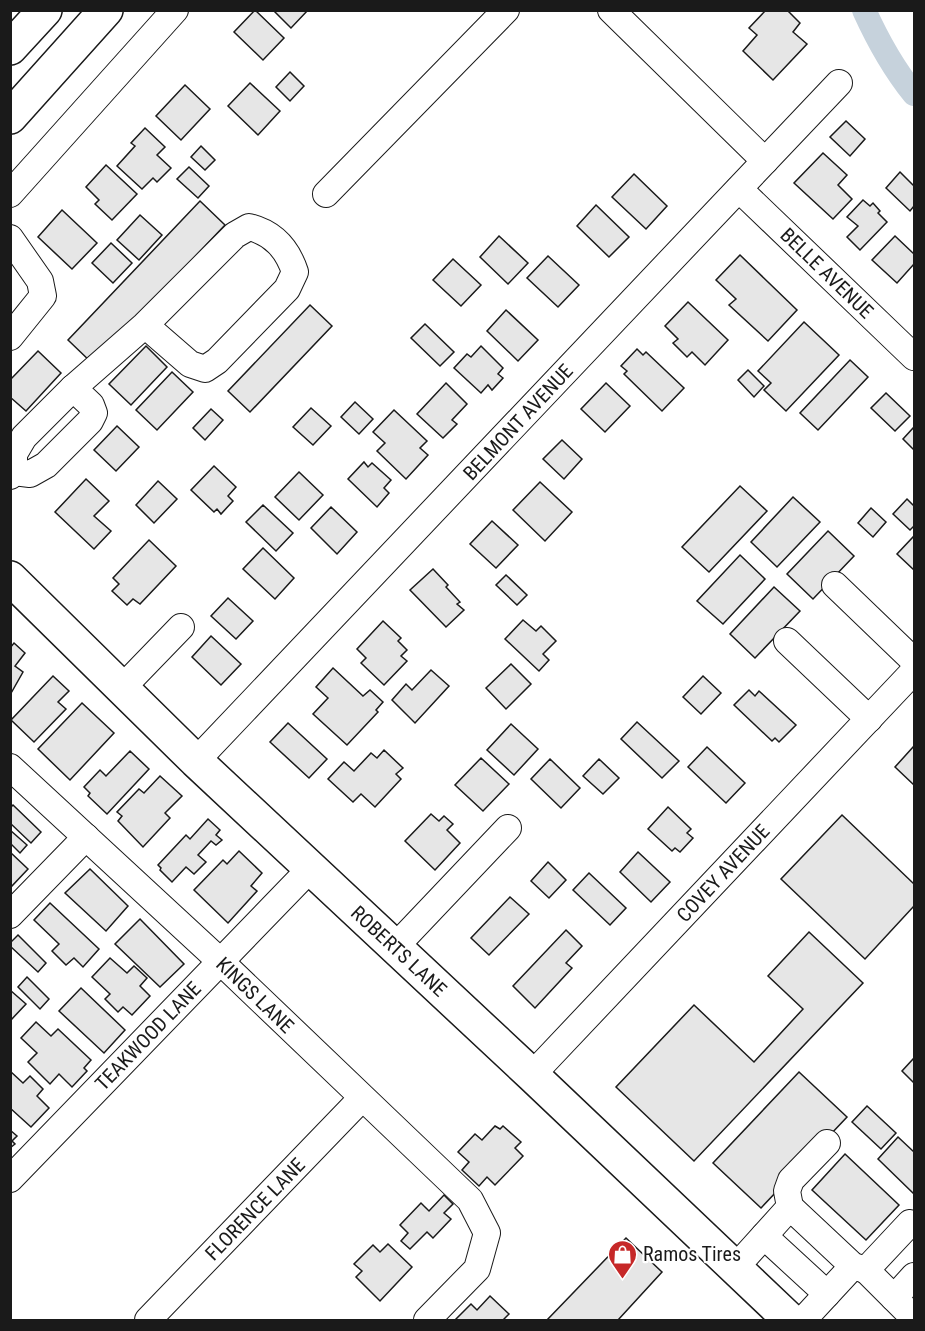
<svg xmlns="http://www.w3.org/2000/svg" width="925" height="1331" viewBox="0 0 925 1331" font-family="'Roboto Condensed',sans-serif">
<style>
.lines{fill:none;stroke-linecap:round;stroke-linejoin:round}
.canal{stroke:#c6d2dc;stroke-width:24}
.building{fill:#e6e6e6;stroke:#1a1a1a;stroke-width:1.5}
.minor-casing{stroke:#1a1a1a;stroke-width:28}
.major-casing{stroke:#1a1a1a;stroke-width:36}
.minor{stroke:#fff;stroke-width:26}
.major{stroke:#fff;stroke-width:33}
.labels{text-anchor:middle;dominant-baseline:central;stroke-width:4.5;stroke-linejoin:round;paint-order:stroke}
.street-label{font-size:20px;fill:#1a1a1a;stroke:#fff}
.poi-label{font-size:20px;fill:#1a1a1a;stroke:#fff;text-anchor:start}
</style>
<rect width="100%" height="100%" fill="#fff"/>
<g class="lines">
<!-- canal -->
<path class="canal" d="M864,10C878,41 893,68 914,94"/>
</g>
<!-- building -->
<g class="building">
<polygon points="255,10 284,38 263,60 234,32"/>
<polygon points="273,10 308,10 291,28"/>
<polygon points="766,10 787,10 800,23 793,32 807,44 773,80 743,51 757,35 749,28"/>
<polygon points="290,72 304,86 290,101 276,87"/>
<polygon points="250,83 280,111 258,135 228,106"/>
<polygon points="185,85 210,109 181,140 156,116"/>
<polygon points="846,121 865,139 850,156 830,137"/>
<polygon points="145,128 165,147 157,155 171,168 157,182 153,178 142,189 117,166 135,146 131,143"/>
<polygon points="201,146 215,160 205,170 191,157"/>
<polygon points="823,153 847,175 838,185 852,199 833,219 794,183"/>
<polygon points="106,165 137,194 112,220 95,204 99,200 86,187"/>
<polygon points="189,167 209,186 198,198 177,179"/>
<polygon points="900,172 914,186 914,206 910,211 886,188"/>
<polygon points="634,174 667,206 646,229 612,197"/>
<polygon points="863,200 870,206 873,203 880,211 878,213 887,222 860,250 847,237 858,226 847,217"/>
<polygon points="200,201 225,225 93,364 68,340"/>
<polygon points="596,205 629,237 609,257 577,226"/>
<polygon points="62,210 97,243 72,269 38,237"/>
<polygon points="140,215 162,235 139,260 117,240"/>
<polygon points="499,236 528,263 508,284 480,257"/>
<polygon points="895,236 914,254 914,264 897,283 872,260"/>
<polygon points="111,243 132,263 113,283 92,263"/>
<polygon points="740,255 797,310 768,341 729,305 736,299 716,280"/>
<polygon points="548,256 579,285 558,307 527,278"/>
<polygon points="453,259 481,285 461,306 433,280"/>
<polygon points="688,302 728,340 705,365 692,352 687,357 673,343 678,339 665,326"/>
<polygon points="310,305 332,326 250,412 228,391"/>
<polygon points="506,310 538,340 518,361 487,331"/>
<polygon points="804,322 839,355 786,411 764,390 771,383 758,371"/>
<polygon points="425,324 454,352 440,366 411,338"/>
<polygon points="146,346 167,367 131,405 109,384"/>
<polygon points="481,346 503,368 498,374 503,378 492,390 488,385 481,393 454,368 467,354 471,357"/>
<polygon points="637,349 643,355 646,352 684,388 662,411 624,374 627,371 621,366"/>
<polygon points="38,351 61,373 26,411 10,397 10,380"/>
<polygon points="850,360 868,377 818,430 800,413"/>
<polygon points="748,370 764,386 754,397 738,380"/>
<polygon points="172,372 193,392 157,430 136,410"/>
<polygon points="446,383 467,404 452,420 457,424 443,438 417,414"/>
<polygon points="606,383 630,406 605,432 581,409"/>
<polygon points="886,393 910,416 895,431 871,408"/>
<polygon points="355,402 373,419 359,434 341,417"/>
<polygon points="311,408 331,426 313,445 293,427"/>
<polygon points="211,409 223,420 205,440 193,428"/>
<polygon points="394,410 427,441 420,448 428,455 406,479 377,451 385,443 373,432"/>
<polygon points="117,426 139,447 116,471 94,450"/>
<polygon points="914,427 914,450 903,439"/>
<polygon points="562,440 582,459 564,479 543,459"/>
<polygon points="364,462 368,467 372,463 391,480 384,488 389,493 377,507 348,479"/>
<polygon points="214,466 236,487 228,496 233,501 221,514 217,509 214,512 191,490"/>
<polygon points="299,472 323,495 299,520 275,497"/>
<polygon points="86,479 109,501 94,516 111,531 94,549 55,512"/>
<polygon points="158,481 177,499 154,523 136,505"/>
<polygon points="540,482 572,512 545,541 513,510"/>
<polygon points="740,486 767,511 709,572 682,547"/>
<polygon points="793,497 820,522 777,567 751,542"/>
<polygon points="907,499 914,506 914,526 910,530 893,514"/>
<polygon points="263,505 293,533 276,551 246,522"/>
<polygon points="331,507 357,532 337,554 311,528"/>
<polygon points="871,508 886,522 873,537 858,523"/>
<polygon points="492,521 518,545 496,568 470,544"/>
<polygon points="828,531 854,556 813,599 787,574"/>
<polygon points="914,536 914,570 897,554"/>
<polygon points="149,540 176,566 140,604 133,599 127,605 112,591 119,584 113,578"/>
<polygon points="263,548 294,578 275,599 243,569"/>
<polygon points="740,555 765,579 723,624 697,601"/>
<polygon points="433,569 448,585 446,587 460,602 457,604 464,610 446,627 410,590"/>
<polygon points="506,575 527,595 517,605 496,585"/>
<polygon points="774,587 800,611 755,658 730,634"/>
<polygon points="228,598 253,621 236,639 211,616"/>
<polygon points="523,620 536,631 541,626 556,641 543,654 549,660 539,671 505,639"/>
<polygon points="383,621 401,638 398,641 407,650 401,656 407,661 384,685 361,663 366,658 357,649"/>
<polygon points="211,636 241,664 221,685 192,657"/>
<polygon points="14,643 25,653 15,666 23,672 10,695 10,648"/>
<polygon points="511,664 531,684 506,709 486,688"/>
<polygon points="333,668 363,696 370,690 383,702 376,710 378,712 347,745 313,714 328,698 316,687"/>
<polygon points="431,670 449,686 415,723 392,700 406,684 412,690"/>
<polygon points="53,676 69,691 58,702 66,709 34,742 11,720"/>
<polygon points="703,676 721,693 701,714 683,697"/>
<polygon points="749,690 755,696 759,691 796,725 779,742 775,738 772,741 734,705"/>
<polygon points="82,703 114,733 70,780 38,749"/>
<polygon points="637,722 679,761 662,778 621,739"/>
<polygon points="288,723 327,759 309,778 270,742"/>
<polygon points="511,724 538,749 514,775 487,750"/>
<polygon points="914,746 914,785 895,767"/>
<polygon points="707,747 745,783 726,803 688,767"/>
<polygon points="384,750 403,768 396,774 401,779 375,807 361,794 353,802 328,779 344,762 354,771 371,753 377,758"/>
<polygon points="130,751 149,769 107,814 88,796 90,793 84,787 100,770 106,776"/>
<polygon points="481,758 509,784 483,811 455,785"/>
<polygon points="550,759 580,788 561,808 531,779"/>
<polygon points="599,759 619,778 603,794 583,776"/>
<polygon points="160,776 182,796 165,813 170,818 143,847 118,821 122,816 117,812 139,789 144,793"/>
<polygon points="13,805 41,832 31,843 10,823 10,808"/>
<polygon points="668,807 691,829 687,833 693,838 680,852 675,848 672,851 648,829"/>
<polygon points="431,814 439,821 444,816 453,824 447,830 460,843 435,870 405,841"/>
<polygon points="842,815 914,884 914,906 865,959 781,879"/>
<polygon points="208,819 220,830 216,835 222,840 216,845 211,841 198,855 206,862 194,874 186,867 172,882 160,870 161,868 158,865 186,835 190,839"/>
<polygon points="10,830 27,845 20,853 10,843"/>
<polygon points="239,851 262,873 251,886 257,891 228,923 194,890 223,860 227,864"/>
<polygon points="10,852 28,869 10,888"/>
<polygon points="638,852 670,882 651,902 620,872"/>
<polygon points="548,862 566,880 549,898 531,881"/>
<polygon points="90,869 128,906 106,931 65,893"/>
<polygon points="589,873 626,908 610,925 573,890"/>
<polygon points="510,897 529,914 489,955 471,938"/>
<polygon points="50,903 99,949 83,967 74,958 66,965 52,951 59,944 34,920"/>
<polygon points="140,919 184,964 160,987 115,944"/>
<polygon points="566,930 582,946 566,963 572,968 535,1008 513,986"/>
<polygon points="809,932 863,983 694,1161 616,1087 694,1005 754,1062 803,1009 768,976"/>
<polygon points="18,935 46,963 38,972 10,946 10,943"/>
<polygon points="110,958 127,973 134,966 147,978 140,986 150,996 132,1015 123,1007 118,1012 105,999 110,994 92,977"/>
<polygon points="27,977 49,999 40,1009 18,987"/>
<polygon points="81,988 125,1030 104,1053 59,1011"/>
<polygon points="10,990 26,1004 10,1021"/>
<polygon points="36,1022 51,1036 58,1029 91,1060 84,1068 87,1071 72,1087 59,1074 50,1084 28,1062 37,1053 21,1038"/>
<polygon points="914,1058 914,1083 902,1071"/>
<polygon points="10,1071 23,1083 30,1076 43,1089 37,1096 49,1108 31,1127 10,1108"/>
<polygon points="799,1072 847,1117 761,1208 713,1163"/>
<polygon points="867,1106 896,1133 881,1149 852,1122"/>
<polygon points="495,1126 500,1129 503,1126 521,1142 515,1148 523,1156 495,1185 487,1177 479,1186 462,1170 469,1162 458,1152 475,1134 482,1140"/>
<polygon points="10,1130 17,1136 12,1141 15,1144 10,1148"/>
<polygon points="898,1137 914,1152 914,1194 878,1159"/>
<polygon points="845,1154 899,1205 866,1240 812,1190"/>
<polygon points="444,1195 453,1204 444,1213 451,1219 433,1238 427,1232 410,1249 401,1241 408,1233 400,1225 421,1203 429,1211"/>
<polygon points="626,1238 662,1272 618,1320 547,1320"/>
<polygon points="388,1244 412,1267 380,1301 356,1277 362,1271 354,1264 373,1245 380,1252"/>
<polygon points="490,1296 509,1314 503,1320 455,1320 471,1304 477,1310"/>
</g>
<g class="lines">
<defs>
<g id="minor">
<polyline points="611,10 765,161"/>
<polyline points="739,189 914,357"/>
<polyline points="10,194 175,10"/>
<polyline points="326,194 506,10"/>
<polyline points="10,238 40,281 43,296 10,337"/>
<polyline points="14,472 30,474 46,465 90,421 94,413 91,405 73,388"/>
<path d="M10,476L14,472V454L24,437L73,388L145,325L235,235L249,227C273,233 287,248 295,272L287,289L217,361L205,369L190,364L145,325"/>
<polyline points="835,585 914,661"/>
<polyline points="787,641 869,719"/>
<polyline points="122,688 181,627"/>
<polyline points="196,761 839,83"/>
<polyline points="10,767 220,961 470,1200 487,1233 477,1269 427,1320"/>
<polyline points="10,915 86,837"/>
<polyline points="395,947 508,828"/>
<polyline points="532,1075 914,671"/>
<polyline points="10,1179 311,868"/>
<polyline points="790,1207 787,1191 791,1180 827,1143"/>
<polyline points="764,1236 827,1294"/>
<polyline points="735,1268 790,1207 853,1266 866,1270 910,1223 914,1226"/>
<polyline points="866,1270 914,1318"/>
<polyline points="894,1298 914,1276"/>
<polyline points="148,1320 362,1098"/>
<polyline points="803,1320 853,1266"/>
</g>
<g id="major">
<polyline points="10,48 45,10"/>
<polyline points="10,117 106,10"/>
<polyline points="10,578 196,761 532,1075 790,1320"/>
</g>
</defs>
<!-- minor casing -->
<use href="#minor" class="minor-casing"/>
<!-- major casing -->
<use href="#major" class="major-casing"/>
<!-- minor -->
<use href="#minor" class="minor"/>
<!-- major -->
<use href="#major" class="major"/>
</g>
<!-- icons -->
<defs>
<symbol id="shop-pin" viewBox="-11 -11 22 30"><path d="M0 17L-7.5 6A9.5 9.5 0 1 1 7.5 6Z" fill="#c62828" stroke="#fff"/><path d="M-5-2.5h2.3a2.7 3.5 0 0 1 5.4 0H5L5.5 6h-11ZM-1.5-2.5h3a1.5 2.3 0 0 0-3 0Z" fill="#fff"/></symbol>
</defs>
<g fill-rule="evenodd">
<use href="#shop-pin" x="606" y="1238" width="33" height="45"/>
</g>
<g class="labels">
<!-- street labels -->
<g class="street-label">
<text transform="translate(827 273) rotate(44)">BELLE AVENUE</text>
<text transform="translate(518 422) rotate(-47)">BELMONT AVENUE</text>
<text transform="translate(723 873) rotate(-47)">COVEY AVENUE</text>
<text transform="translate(399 951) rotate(43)">ROBERTS LANE</text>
<text transform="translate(255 995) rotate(44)">KINGS LANE</text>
<text transform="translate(148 1036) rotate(-46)">TEAKWOOD LANE</text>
<text transform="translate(255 1209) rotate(-46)">FLORENCE LANE</text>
</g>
<!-- poi labels -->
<g class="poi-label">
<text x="643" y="1254">Ramos Tires</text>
</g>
</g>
<!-- border -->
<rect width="925" height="1331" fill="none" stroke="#1a1a1a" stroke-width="24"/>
</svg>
